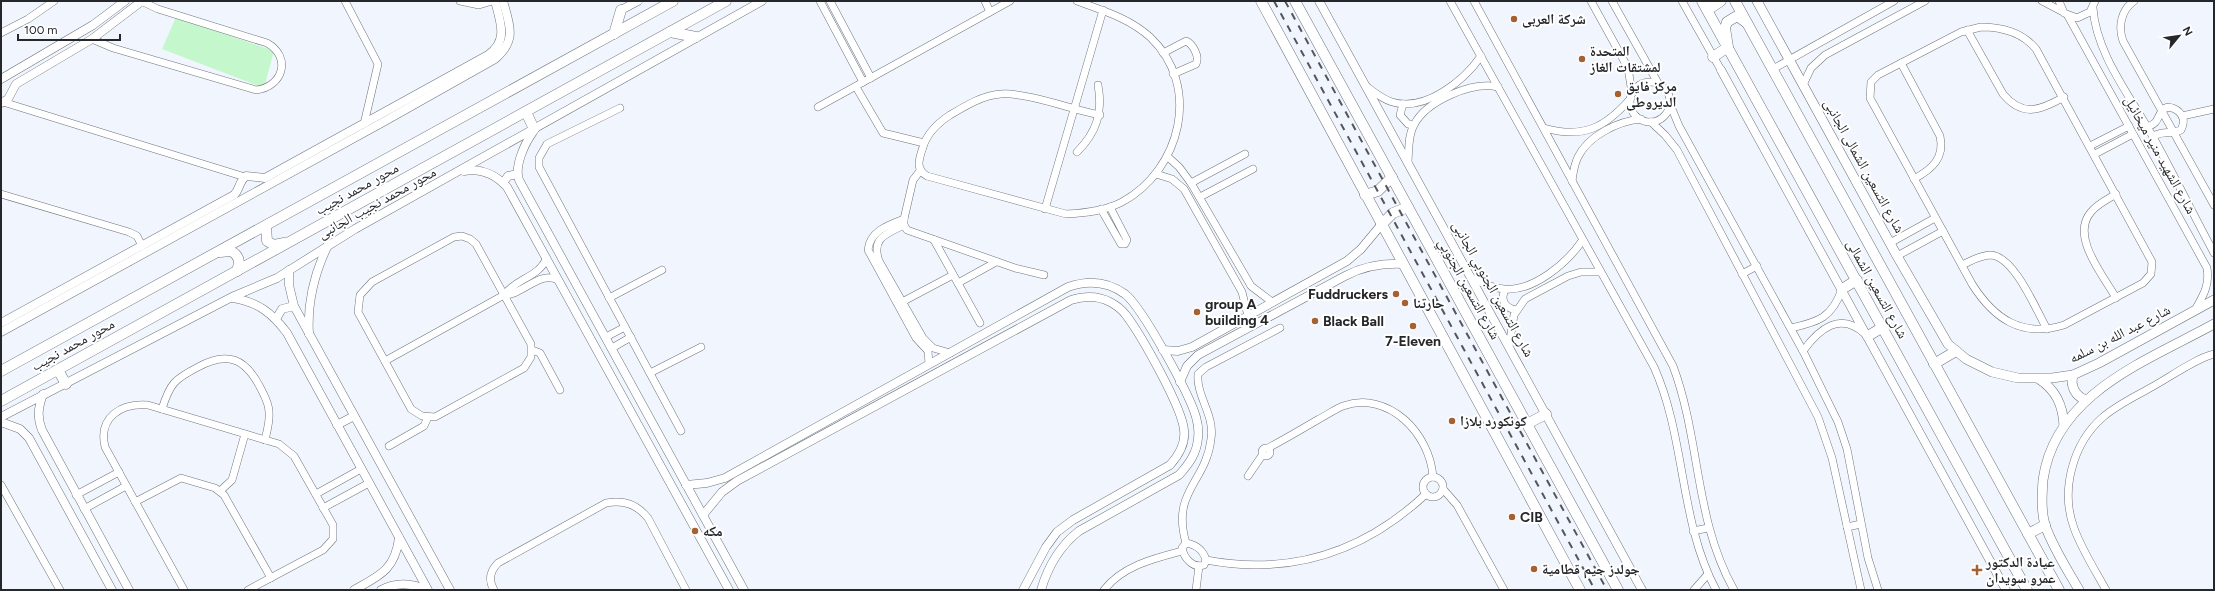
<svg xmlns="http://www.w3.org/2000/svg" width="2215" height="591" viewBox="0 0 2215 591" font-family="Figtree,'Noto Naskh Arabic',sans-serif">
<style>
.green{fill:#c5f7cd}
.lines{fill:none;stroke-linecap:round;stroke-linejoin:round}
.minor-casing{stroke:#6e747d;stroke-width:8}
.tertiary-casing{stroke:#6e747d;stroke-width:9}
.secondary-casing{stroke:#6e747d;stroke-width:10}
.primary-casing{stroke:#6e747d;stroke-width:11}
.minor{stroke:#fff;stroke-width:7}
.tertiary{stroke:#fff;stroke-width:8}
.secondary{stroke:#fff;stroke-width:9}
.primary{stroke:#fff;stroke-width:10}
.rail{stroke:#53555a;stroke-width:2;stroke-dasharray:7 7;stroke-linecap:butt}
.poi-dot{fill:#a56132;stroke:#fff;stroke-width:1.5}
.labels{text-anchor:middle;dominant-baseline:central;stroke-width:4;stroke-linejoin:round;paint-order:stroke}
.poi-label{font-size:14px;font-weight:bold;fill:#25272b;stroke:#fff;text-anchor:start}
.street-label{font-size:14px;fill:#25272b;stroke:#fff}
</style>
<rect width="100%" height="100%" fill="#f1f6fe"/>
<!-- green -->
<polygon class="green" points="176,17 274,51 264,88 162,49"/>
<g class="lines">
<defs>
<g id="minor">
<polyline points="345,1 378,64 364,124"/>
<polyline points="460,1 479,5 492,1"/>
<polyline points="820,1 863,82"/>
<polyline points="830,1 871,78"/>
<polyline points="985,1 990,12"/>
<path d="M1077,1C1104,11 1129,18 1150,37C1202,86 1181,170 1122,202C1105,211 1085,213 1066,214L927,176C915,169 919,159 923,147C927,133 938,123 950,115C965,106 983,95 1001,94C1025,92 1074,110 1100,115"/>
<path d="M1450,1L1654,367C1686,438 1679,521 1716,590"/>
<path d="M1474,1L1673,366C1701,441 1694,519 1734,590"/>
<polyline points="1591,1 1628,68 1632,93"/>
<polyline points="1612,1 1658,83"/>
<polyline points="1682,1 1721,70"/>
<polyline points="2042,1 2063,12"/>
<polyline points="2059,1 2064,13 2077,18 2090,12 2095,1"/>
<path d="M2134,1C2121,10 2118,27 2123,41L2214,205"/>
<path d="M2093,8C2096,54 2131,97 2153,137C2174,175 2193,214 2214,253"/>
<path d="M2068,16L2207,268C2210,285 2203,296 2195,310"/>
<path d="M1981,27C2003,27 2022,32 2036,49L2152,262L2151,274L2143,283L2064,325C2022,338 1994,319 1972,284L1870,98L1871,82L1878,75L1961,32Z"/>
<path d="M1967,30L2003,94C2023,118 2041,110 2064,97"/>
<polyline points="1,33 28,19 54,1"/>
<path d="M92,39L113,48L256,90C283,87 292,57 267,43L158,9L141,1"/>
<path d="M1163,53L1186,41C1193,44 1200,57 1196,64L1173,74"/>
<path d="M1901,63L1940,136C1945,158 1932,169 1914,179"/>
<polyline points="1773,69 1894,1"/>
<circle cx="1650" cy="102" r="20"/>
<polyline points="1803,85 1811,68 1825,55 1925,1"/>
<path d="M1366,86C1374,92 1382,99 1392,102C1425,112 1464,81 1481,56"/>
<polyline points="856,87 883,133 924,143"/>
<polyline points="3,102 245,177"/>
<polyline points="1403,104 1400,115 1408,124 1413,125"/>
<polyline points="1670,104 1679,126 1803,351 1838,422 1847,449 1868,558 1878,590"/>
<polyline points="818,107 1010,1"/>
<polyline points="620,108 547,144 539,158 539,167 681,431"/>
<polyline points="2182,116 2214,109"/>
<polyline points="1651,122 1665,135 1677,150 1818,417 1832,458 1861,590"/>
<path d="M2148,127C2159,122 2156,119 2162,111C2168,103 2180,110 2183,118C2184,122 2183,126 2181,130C2171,135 2166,130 2153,136"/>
<path d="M1544,128C1583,139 1605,128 1631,98"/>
<polyline points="2090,146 2129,126"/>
<path d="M1077,152C1097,132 1103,112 1098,85"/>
<polyline points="2095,154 2133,134"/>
<polyline points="1168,157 1179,167 1191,183 1251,286 1272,302"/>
<path d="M1408,161C1409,150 1408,135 1414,125C1426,101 1472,81 1498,87"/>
<polyline points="920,171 913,180 904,219 904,225 907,230 1015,268 1044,275"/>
<polyline points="1156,174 1172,179 1184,189 1242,292 1248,316 1253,326"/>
<path d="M1572,181C1573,173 1574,165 1578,157C1588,136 1618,121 1641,119"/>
<polyline points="1191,183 1245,154"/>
<polyline points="1,194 129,232 137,236 142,246"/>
<polyline points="1200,197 1253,169"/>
<polyline points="1045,209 1103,10"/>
<polyline points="1101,209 1121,244 1125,244 1127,240 1110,207"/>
<path d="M904,219C888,225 870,231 868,250L916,338L928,351L929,364"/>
<path d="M904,225C886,234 871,238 879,261L923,338L933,348L950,353"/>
<polygon points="462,236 470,239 476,244 531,344 531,357 524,368 435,417 422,416 411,409 358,312 360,295 372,282 454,237"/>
<polyline points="934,240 980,323"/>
<polyline points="1890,243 1935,218"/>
<polyline points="1897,256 1943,231"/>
<path d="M1962,265C1971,261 1980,255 1991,255C2015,257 2036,310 2047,329"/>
<polyline points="1742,274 1757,266"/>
<path d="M1472,278C1482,283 1492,288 1504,289C1533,292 1567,263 1582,241"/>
<polyline points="958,283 996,262"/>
<path d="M1505,290C1500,300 1505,308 1516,310"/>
<path d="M504,295C515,279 539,277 546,259"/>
<polyline points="609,298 662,270"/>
<path d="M2116,298C2103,275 2070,236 2091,212C2097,204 2108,199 2116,194"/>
<polyline points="902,302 953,275"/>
<path d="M1791,328C1818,322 1832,318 1842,289"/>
<polyline points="606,337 625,327"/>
<polyline points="1509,346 1514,315 1525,299 1568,276 1581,272 1600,272"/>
<polyline points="612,348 631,337"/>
<polyline points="532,350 540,353 560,390"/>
<path d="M1803,351C1819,329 1840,311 1865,334"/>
<path d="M385,361L504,295C523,295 540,270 558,280"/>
<polyline points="650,373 701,347"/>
<path d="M162,409C170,383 175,379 198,367C227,351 245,358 260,387C264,395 269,403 269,412C270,421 267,431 265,440"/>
<polyline points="389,446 424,426 428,417"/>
<circle cx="1266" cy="452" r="4"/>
<path d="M1268,448C1285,439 1302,429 1319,419C1327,415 1335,409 1343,406C1389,390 1430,434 1433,477"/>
<polyline points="1248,476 1263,454"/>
<circle cx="1433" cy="487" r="10"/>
<polyline points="1,485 60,590"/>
<polyline points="1443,489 1457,505 1504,590"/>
<polyline points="220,491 232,480 245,434"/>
<polyline points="316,494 361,469"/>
<polyline points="76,495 119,472"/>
<polyline points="135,502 181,478 215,488 224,495 271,578"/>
<polyline points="323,508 369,483"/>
<polyline points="84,509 126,486"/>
<polyline points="1847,527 1861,524"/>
<polyline points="1693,531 1708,528"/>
<path d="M1186,543C1171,491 1206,483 1211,439C1215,415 1196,396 1198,374L1206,367L1280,328"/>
<path d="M1186,543C1197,545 1203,550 1206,560L1204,565C1193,569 1184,558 1182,548Z"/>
<path d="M1206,560C1291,576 1363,553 1426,494"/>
<path d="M184,590L105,447C98,417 121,403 148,405L279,444L294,456L333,525V539L323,550L248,590"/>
<path d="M494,590C488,580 490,571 498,563L606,503C625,500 636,504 648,518L686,590"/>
<path d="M1104,590C1122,566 1155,558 1182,551"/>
<polyline points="1196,590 1199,566"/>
<polyline points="1694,590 1708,574"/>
<path d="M2106,590C2095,570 2082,550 2074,528C2060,490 2073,443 2103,417C2117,405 2134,397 2150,388C2169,378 2194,359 2214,354"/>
</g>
<g id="tertiary">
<polyline points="1319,1 1642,590"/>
<polyline points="621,10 638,1"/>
<polyline points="1721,70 2006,590"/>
<polyline points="1,79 93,25 125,1"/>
<polyline points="1,103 8,99 16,84 92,39 142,1"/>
<path d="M533,132C525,143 514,166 519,180L744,590"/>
<path d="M464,171C481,168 496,175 507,187L729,590"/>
<polyline points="503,183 508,176 517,174"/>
<polyline points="289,270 289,285 294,306 450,590"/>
<path d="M233,298C258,302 272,313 287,333L428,590"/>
<polyline points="276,319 282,309 294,306"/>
<path d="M1,323L234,195C240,189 239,181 246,176L265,178L488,55C509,41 500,21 495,1"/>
<path d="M1,332L385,121L495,59C517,40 510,26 503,1"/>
<path d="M309,334C307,302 314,274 328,245"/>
<polyline points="1163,350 1178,351 1192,347 1347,261 1361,249 1381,225"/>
<path d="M1180,382L1187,366L1198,355L1345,276C1364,266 1382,263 1403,264"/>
<path d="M43,394C38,408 37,417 42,430L129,590"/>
<polyline points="1,417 232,297 277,278 355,229 762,1"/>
<polyline points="1,422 20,429 29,438 112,590"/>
<polyline points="337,425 354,416"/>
<path d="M686,485L707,483L725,478L1068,287C1088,280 1107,281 1125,294C1142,307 1190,395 1196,417C1198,424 1199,431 1198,438C1197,453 1189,464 1179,475L1079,531C1060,546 1048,566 1041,590"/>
<path d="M703,515L722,492L737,481L1071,300C1084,296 1097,295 1110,302C1116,305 1122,310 1126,315C1141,335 1182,407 1184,430C1186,444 1179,455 1170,465L1073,520L1057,532L1046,547L1023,590"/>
<path d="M354,590C379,576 395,570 399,538"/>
<path d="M381,590C396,582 412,583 427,590"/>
</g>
<g id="secondary">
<polyline points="1757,1 1897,256 1948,344 1966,359 1992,372 2018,378 2052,378 2073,375 2099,363 2214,300"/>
<path d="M2073,375C2070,386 2075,396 2086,400"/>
<path d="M2039,379C2056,390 2063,405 2064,426"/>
<path d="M2079,590C2067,569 2053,548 2045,525C2041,511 2042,495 2043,480C2055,393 2147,361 2214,324"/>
</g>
<g id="primary">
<polyline points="1261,1 1580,590"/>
<polyline points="1295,1 1618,590"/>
<polyline points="1702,1 2027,590"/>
<polyline points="1704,1 1712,7 1721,1"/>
<polyline points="1735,1 2059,590"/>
<polyline points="670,32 696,37"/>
<polyline points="614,34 621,10"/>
<polyline points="1713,57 1728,47 1725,28 1727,22 1737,16 1747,23"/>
<polyline points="526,112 534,129"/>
<polyline points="1365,195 1378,191 1392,177"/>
<polyline points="1381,225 1393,213 1408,207"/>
<polyline points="266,226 267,241 274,245 284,243"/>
<path d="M220,252L231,251C240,256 240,262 237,271"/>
<polyline points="1842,289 1857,280"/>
<polyline points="1868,336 1883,327"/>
<polyline points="1934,364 1956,351"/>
<polyline points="58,370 66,384"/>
<polyline points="1,371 673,1"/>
<polyline points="1,401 726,1"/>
<polyline points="1527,424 1546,414"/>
<polyline points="2028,534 2045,525"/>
</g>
</defs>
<!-- minor casing -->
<use href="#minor" class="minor-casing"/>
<!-- tertiary casing -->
<use href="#tertiary" class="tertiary-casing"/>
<!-- secondary casing -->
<use href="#secondary" class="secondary-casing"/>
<!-- primary casing -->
<use href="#primary" class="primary-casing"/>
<!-- minor -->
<use href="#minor" class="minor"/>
<!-- tertiary -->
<use href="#tertiary" class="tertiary"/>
<!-- secondary -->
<use href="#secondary" class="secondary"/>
<!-- primary -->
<use href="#primary" class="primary"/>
<!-- rail -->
<g class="rail">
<polyline points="1274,1 1595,590"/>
<polyline points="1285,1 1607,590"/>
</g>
</g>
<!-- markers -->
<g class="poi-dot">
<circle cx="1514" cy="19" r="4"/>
<circle cx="1582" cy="59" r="4"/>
<circle cx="1618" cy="94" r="4"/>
<circle cx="1396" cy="294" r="4"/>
<circle cx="1405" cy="303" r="4"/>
<circle cx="1197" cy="312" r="4"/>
<circle cx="1315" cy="321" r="4"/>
<circle cx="1413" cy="326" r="4"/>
<circle cx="1452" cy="421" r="4"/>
<circle cx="1512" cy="517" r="4"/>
<circle cx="695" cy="531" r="4"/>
<circle cx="1534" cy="569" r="4"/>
<path d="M1975 564h4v4h4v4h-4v4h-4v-4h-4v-4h4z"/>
</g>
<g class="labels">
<!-- poi labels -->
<g class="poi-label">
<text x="1522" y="19">شركة العربى</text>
<text x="1590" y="51">المتحدة<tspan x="1590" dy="16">لمشتقات الغاز</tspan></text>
<text x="1626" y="86">مركز فايق<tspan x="1626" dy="16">الديروطى</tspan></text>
<text x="1388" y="294" text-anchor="end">Fuddruckers</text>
<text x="1413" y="303">حارتنا</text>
<text x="1205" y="304">group A<tspan x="1205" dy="16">building 4</tspan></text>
<text x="1323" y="321">Black Ball</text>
<text x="1413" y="341" text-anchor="middle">7-Eleven</text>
<text x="1460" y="421">كونكورد بلازا</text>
<text x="1520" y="517">CIB</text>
<text x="703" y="531">مكه</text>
<text x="1986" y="562">عيادة الدكتور<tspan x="1986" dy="16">عمرو سويدان</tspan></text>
<text x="1542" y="569">جولدز جيم قطامية</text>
</g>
<!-- street labels -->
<g class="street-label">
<text transform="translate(2160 155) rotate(61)">شارع الشهيد منير ميخائيل</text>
<text transform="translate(1864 166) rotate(61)">شارع التسعين الشمالى الجانبى</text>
<text transform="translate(357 189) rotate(-29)">محور محمد نجيب</text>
<text transform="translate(377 203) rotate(-29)">محور محمد نجيب الجانبى</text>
<text transform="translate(1469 289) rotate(61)">شارع التسعين الجنوبي</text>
<text transform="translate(1493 289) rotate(61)">شارع التسعين الجنوبي الجانبى</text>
<text transform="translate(1877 289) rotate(61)">شارع التسعين الشمالى</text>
<text transform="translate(2120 334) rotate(-27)">شارع عبد الله بن سلمه</text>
<text transform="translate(73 345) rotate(-29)">محور محمد نجيب</text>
</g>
</g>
<!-- border -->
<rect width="2215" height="591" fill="none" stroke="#25272b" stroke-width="4"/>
<!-- north arrow -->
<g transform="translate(2179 36) rotate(61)" stroke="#ffffff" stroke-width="3" paint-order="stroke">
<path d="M0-3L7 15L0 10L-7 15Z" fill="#25272b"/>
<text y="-6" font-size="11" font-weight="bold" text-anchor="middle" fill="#25272b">N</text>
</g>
<!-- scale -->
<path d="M18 34v6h102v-6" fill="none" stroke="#25272b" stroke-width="2"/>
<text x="24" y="34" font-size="12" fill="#25272b" stroke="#ffffff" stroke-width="3" paint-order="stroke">100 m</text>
</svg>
